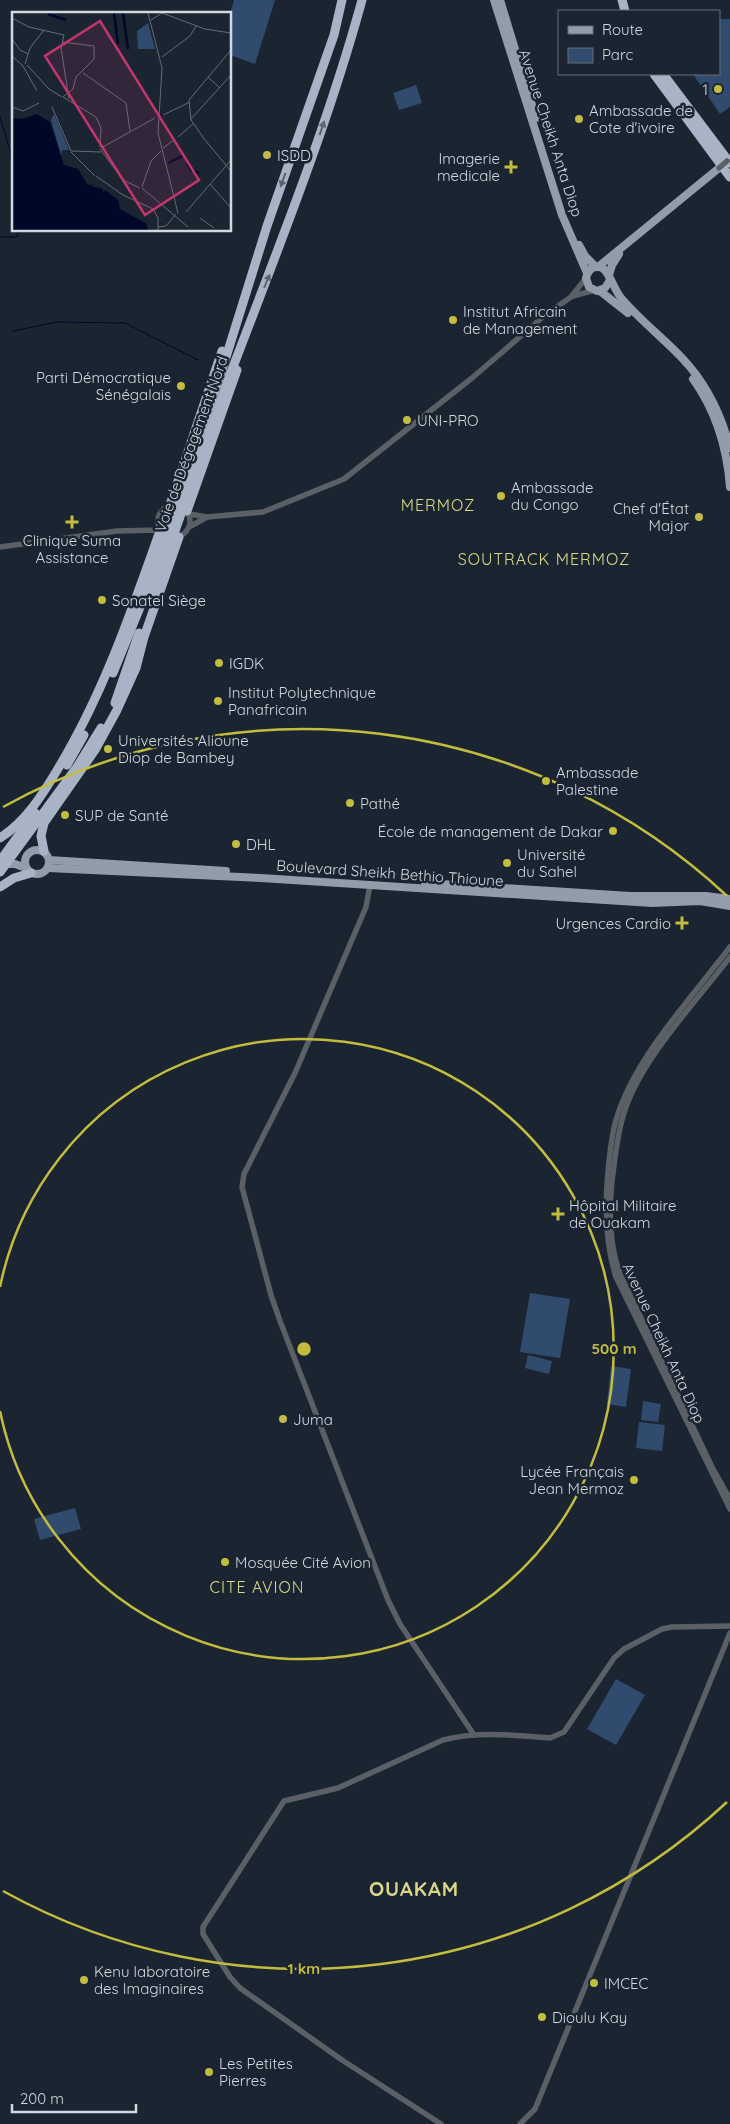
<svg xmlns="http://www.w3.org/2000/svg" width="730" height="2124" viewBox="0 0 730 2124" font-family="Quicksand,sans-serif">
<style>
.park{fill:#314b6f}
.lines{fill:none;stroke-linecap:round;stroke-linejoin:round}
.stream{stroke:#000829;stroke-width:1}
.minor{stroke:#5b6066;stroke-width:5.5}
.major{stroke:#929caa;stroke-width:8}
.highway{stroke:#a8b4c5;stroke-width:9}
.minor-bridge{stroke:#5b6066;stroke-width:5.5}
.highway-bridge{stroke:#a8b4c5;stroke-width:9}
.oneway{fill:#5a6574}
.ring{fill:none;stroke:#c2bd3f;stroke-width:2.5}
.poi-dot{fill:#c2bd3f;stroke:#1b2431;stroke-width:2}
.labels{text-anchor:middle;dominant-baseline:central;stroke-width:5;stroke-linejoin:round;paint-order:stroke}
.poi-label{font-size:15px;fill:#d2d8e0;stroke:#1b2431;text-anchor:start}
.street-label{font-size:15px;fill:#d2d8e0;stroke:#1b2431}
.neighbourhood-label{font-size:16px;letter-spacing:1px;fill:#d9d889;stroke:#1b2431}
.district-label{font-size:20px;font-weight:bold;letter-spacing:1px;fill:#d9d889;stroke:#1b2431}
.inset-river{fill:none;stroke:#000829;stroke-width:2.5}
.inset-road{fill:none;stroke:#646c77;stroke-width:1}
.view{fill:#c4356f;fill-opacity:0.15;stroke:#c4356f;stroke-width:2.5}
.inset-edge{fill:none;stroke:#d2d8e0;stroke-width:2.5}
.centre{fill:#c2bd3f;stroke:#1b2431;stroke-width:2.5}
.ring-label{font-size:15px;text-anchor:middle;font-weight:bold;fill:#c2bd3f;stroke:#1b2431;stroke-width:5;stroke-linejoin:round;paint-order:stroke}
</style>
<rect width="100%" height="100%" fill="#1b2431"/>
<!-- park -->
<g class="park">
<polygon points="234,0 275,0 255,64 230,55 230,14"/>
<polygon points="719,19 730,19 730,107 720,114 693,74 719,74"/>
<polygon points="416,85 422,103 399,110 393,93"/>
<polygon points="530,1293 570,1299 560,1358 520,1352"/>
<polygon points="528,1355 552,1361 549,1374 525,1368"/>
<polygon points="611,1366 631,1369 626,1407 607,1404"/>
<polygon points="643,1401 661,1404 658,1422 641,1420"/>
<polygon points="639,1422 665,1425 662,1451 636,1448"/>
<polygon points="75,1508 81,1529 40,1540 34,1519"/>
<polygon points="616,1679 645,1695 616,1745 587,1729"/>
</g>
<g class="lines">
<!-- stream -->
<g class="stream">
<polyline points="0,117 10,150 14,180"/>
<polyline points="14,183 14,207"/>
<polyline points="0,237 16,237 19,230"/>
<polyline points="13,331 57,322 125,323 198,360"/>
</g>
<!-- minor -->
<g class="minor">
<polyline points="573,296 595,290"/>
<circle cx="174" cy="521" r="16"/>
<polyline points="189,514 207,517 263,512 344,479 472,378 544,316 571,297 586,278"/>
<polyline points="191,526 207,517"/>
<polyline points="0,547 117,531 159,530"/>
<polyline points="370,885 366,907 295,1073 244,1174 242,1187 271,1295 280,1321 388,1600 400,1624 474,1735"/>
<path d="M730,947C691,999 634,1058 616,1120C610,1141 609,1162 607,1184C605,1216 606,1246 616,1277L730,1509"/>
<path d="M730,957C696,1002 640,1060 624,1113C617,1135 615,1158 612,1181C609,1214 609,1243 620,1274L712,1467L730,1499"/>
<path d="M441,2124L342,2060L240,1988L230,1977L203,1934V1927L284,1801L338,1788L443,1740C477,1731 515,1735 550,1738L564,1732L614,1658L624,1649L662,1629L672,1627L730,1626"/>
<polyline points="520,2124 535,2109 730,1633"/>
</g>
<!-- major -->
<g class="major">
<polyline points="494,0 562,215 587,273"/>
<polyline points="500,0 536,118"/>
<polyline points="579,245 585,256 596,267"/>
<polyline points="598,267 719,168"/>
<polyline points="609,275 612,265 619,254"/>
<path d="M610,280L605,288L597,291L589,287L586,278C588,270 594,264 602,268C609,271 615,292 622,299C640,320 663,338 682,358C706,383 721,414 730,448"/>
<polyline points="600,291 628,313"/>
<path d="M693,379C716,411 727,448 730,487"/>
<circle cx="37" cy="862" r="12"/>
<polyline points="49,860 226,871"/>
<polyline points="2,864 15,864 26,868"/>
<polyline points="48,868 261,878 652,903 700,901 730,906"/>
<polyline points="425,883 630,896 706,896 730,899"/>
</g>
<!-- highway -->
<g class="highway">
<polyline points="622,0 625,11"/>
<polyline points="654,74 730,177"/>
<polyline points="663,74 730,163"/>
<polyline points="222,370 267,226 334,35 342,0"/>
<path d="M230,375C277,251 327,128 362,0"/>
<polyline points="170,505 222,351"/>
<polyline points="187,511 237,370"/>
<polyline points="113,673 145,595"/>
<polyline points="115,703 139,633"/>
<polyline points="67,765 84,735"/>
<path d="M0,838C25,822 41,797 56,772C102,697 131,613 160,531"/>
<polyline points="44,851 41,836 44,823 95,750 117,710 136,668 144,637 179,537"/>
<polyline points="0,861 35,813"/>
<polyline points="0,887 14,878 31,873"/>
</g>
<!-- minor-bridge -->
<polyline class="minor-bridge" points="719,168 727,161"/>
<!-- highway-bridge -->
<g class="highway-bridge">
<polyline points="145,595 222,370"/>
<polyline points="151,599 230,375"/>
<polyline points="0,872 77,767 101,728"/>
</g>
</g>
<!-- one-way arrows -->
<defs><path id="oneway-solid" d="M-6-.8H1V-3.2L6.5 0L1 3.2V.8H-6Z" transform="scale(1.25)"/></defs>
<g class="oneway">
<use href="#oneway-solid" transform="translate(322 128) rotate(-71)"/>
<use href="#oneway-solid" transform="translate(283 180) rotate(110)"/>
<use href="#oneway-solid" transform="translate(267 281) rotate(-67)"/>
</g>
<!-- distance rings -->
<g class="ring">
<path d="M0 1287A310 310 0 1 1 0 1411"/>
<path d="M727 1802A620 620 0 0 1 3 1891M3 807A620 620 0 0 1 727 896"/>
</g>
<!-- markers -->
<g class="poi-dot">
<circle cx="718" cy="89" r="5"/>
<circle cx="579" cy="119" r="5"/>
<circle cx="267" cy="155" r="5"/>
<path d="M508.5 159.5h5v5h5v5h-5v5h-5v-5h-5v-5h5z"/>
<circle cx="453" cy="320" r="5"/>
<circle cx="181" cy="386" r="5"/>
<circle cx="407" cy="420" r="5"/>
<circle cx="501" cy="496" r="5"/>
<circle cx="699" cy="517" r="5"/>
<path d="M69.5 514.5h5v5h5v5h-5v5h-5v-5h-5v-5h5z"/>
<circle cx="102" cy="600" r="5"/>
<circle cx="219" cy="663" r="5"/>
<circle cx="218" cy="701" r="5"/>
<circle cx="108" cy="749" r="5"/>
<circle cx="546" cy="781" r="5"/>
<circle cx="350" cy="803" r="5"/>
<circle cx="65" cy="815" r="5"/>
<circle cx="613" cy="831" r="5"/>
<circle cx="236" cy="844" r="5"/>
<circle cx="507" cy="863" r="5"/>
<path d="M679.5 915.5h5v5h5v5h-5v5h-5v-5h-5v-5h5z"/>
<path d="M555.5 1206.5h5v5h5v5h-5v5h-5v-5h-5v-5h5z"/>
<circle cx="283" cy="1419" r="5"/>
<circle cx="634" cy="1480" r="5"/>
<circle cx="225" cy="1562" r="5"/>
<circle cx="84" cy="1980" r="5"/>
<circle cx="594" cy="1983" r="5"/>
<circle cx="542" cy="2017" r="5"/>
<circle cx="209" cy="2072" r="5"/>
</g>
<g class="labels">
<!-- poi labels -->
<g class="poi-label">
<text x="708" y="89" text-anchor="end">1</text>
<text x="589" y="110">Ambassade de<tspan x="589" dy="17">Cote d'ivoire</tspan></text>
<text x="277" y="155">ISDD</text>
<text x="500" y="158" text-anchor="end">Imagerie<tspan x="500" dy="17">medicale</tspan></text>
<text x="463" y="311">Institut Africain<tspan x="463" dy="17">de Management</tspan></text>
<text x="171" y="377" text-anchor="end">Parti Démocratique<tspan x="171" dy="17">Sénégalais</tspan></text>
<text x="417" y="420">UNI-PRO</text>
<text x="511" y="487">Ambassade<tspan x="511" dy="17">du Congo</tspan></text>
<text x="689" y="508" text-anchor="end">Chef d'État<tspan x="689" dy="17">Major</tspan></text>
<text x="72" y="540" text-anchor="middle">Clinique Suma<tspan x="72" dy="17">Assistance</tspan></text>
<text x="112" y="600">Sonatel Siège</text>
<text x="229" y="663">IGDK</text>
<text x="228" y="692">Institut Polytechnique<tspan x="228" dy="17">Panafricain</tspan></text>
<text x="118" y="740">Universités Alioune<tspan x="118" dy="17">Diop de Bambey</tspan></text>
<text x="556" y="772">Ambassade<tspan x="556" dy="17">Palestine</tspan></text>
<text x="360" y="803">Pathé</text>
<text x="75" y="815">SUP de Santé</text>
<text x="603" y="831" text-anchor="end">École de management de Dakar</text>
<text x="246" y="844">DHL</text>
<text x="517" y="854">Université<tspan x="517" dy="17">du Sahel</tspan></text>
<text x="671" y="923" text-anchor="end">Urgences Cardio</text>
<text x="569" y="1205">Hôpital Militaire<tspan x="569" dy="17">de Ouakam</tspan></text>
<text x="293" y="1419">Juma</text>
<text x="624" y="1471" text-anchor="end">Lycée Français<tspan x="624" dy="17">Jean Mermoz</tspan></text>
<text x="235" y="1562">Mosquée Cité Avion</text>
<text x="94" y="1971">Kenu laboratoire<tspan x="94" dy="17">des Imaginaires</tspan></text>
<text x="604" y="1983">IMCEC</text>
<text x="552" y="2017">Dioulu Kay</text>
<text x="219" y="2063">Les Petites<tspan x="219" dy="17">Pierres</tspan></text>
</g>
<!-- street labels -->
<g class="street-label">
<text transform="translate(551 133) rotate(72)">Avenue Cheikh Anta Diop</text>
<text transform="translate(191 444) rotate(-70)">Voie de Dégagement Nord</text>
<text transform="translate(390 873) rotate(4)">Boulevard Sheikh Bethio Thioune</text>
<text transform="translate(664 1343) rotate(65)">Avenue Cheikh Anta Diop</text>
</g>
<!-- neighbourhood labels -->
<g class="neighbourhood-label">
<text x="438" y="505">MERMOZ</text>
<text x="544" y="559">SOUTRACK MERMOZ</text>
<text x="257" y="1587">CITE AVION</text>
</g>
<!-- district labels -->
<g class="district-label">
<text x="414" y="1888">OUAKAM</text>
</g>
</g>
<!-- overview -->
<g transform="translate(12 12)">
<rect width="219" height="219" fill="#1b2431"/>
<path d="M42,102L57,138H50L49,143L39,108Z" fill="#314b6f"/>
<path d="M136,11L143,37H126L125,19Z" fill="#314b6f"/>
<path d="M25,102L38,110L52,153L66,157L76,173L81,172L79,174L91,177V181L93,178L106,188L108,197L134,211L136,218H0V106L10,107Z" fill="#000829"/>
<path class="inset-river" d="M102,1L106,32M111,1L116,37M36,2L54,8M177,150L175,152L179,158L187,161M156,151L171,144"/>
<path class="inset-road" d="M136,1L150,56L146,121L166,201M0,6L17,15L52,23L49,36L57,87M139,8L150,1L193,17L219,21M0,27L8,38L16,42M50,30L82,34V47L64,65L61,77L51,85M0,44L11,54L25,79M150,45L178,24L184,14M13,52L18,36L32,18M15,53L37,77L50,85M71,61L114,91L118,119M196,65L208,76M51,85L84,105L89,116L88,135M0,95L11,99L27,91M40,95L59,139M151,103L178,90M179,107L219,63M166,125L182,111M193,128L219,159M193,128L179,108L177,88L219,38M89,136L143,106M151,136L163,127M88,137L111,168L128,176M59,139L89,140M59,140L83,164M84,164L111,183L141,197L146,206V218M198,172L219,196M130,175L139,149L149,139M130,176L176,215M174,200L219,148M188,206L202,216M146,215L154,214L164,202"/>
<path class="view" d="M88,9L187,168L133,203L33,44Z"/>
<rect width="219" height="219" class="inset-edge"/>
</g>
<circle cx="304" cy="1349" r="8" class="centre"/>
<g class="ring-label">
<text x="614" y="1354">500 m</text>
<text x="304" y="1974">1 km</text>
</g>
<!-- legend -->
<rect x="558" y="10" width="162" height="65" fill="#1b2431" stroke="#646c77"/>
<rect x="568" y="26" width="25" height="8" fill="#929caa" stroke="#646c77"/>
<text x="602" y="35" font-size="15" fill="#d2d8e0">Route</text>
<rect x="568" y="48" width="25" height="15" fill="#314b6f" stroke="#646c77"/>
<text x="602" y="60" font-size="15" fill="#d2d8e0">Parc</text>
<!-- scale -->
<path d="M12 2104v8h124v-8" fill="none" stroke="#d2d8e0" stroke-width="2.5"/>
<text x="20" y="2104" font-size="15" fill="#d2d8e0" stroke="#1b2431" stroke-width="4" paint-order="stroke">200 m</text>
</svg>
